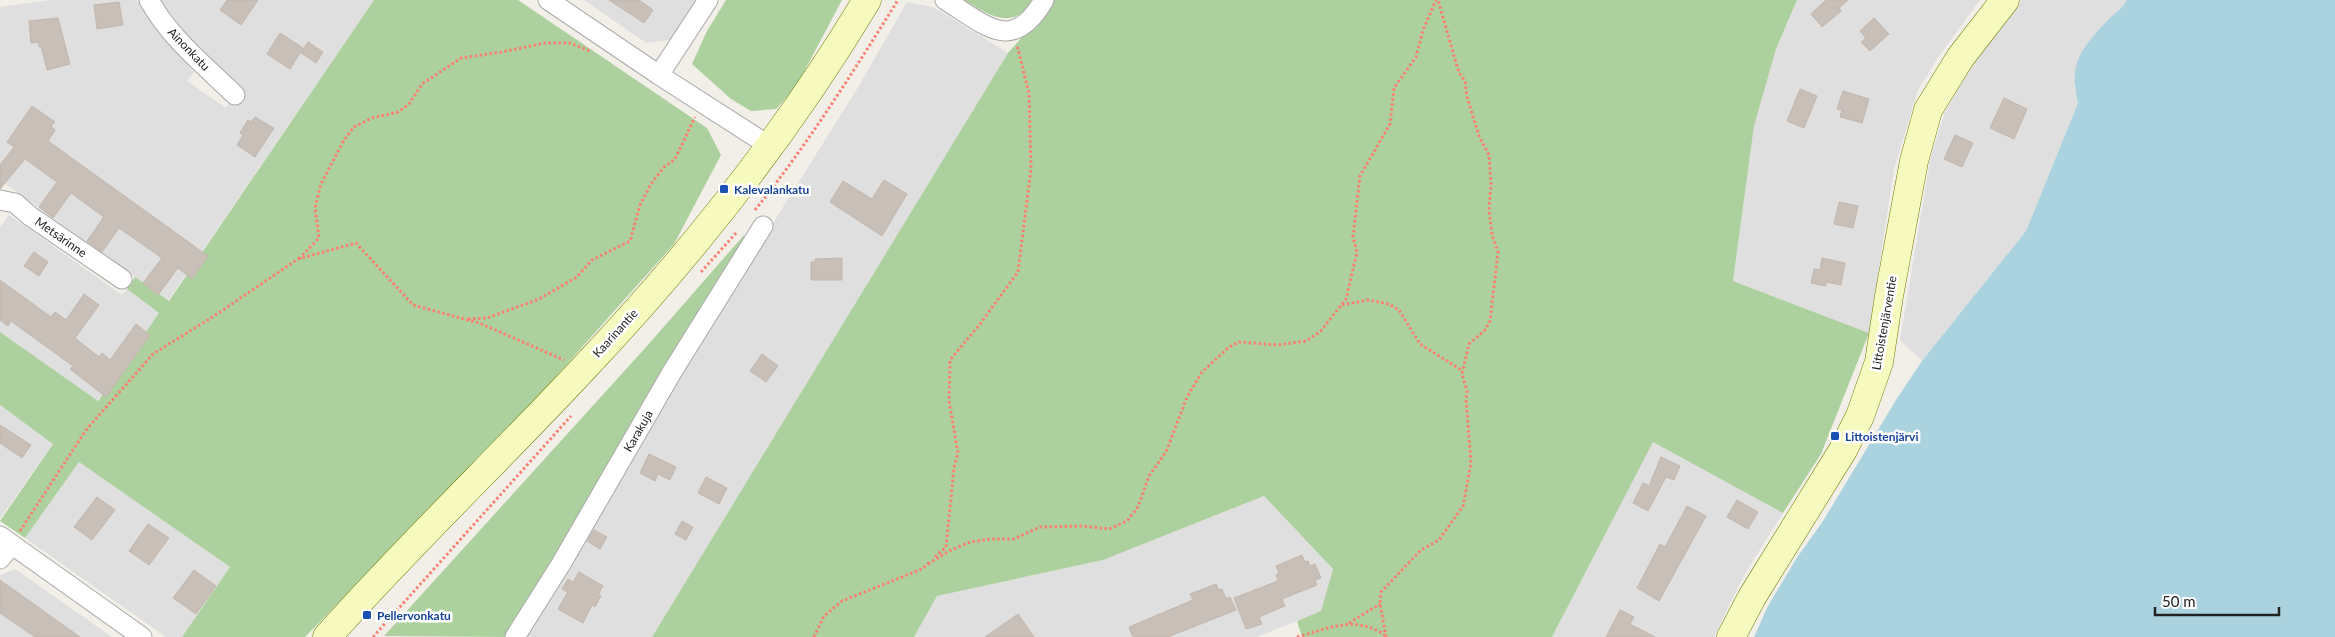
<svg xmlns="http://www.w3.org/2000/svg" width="2335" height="637" viewBox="0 0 2335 637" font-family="Lato,sans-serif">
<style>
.residential{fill:#e0dfdf}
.forest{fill:#add19e}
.water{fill:#aad3df}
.building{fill:#c7bfb8;stroke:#c4b6ab}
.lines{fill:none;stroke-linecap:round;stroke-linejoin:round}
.street-casing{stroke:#a9a9a9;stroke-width:21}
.secondary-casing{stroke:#707d05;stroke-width:29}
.path{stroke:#fa8072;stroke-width:3;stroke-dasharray:2.5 2.5;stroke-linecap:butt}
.street{stroke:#fff;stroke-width:19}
.secondary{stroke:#f7fabf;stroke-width:28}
.transit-dot{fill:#1a4fb4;stroke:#fff;stroke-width:2}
.labels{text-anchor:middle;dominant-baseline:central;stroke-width:5;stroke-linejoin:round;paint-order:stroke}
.street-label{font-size:12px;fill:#222;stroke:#fff}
.transit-label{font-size:12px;font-weight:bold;fill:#164399;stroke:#fff;text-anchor:start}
</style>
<rect width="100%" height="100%" fill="#f2efe9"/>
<!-- residential -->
<g class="residential">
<polygon points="50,0 137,0 194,72 187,81 226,108 239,85 210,64 160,0 374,0 168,301 0,180 0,7"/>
<polygon points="584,0 697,0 671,40 646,43"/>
<polygon points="1797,0 1980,0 1939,56 1918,90 1894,169 1869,333 1733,281 1754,126 1776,49"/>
<polygon points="2021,0 2127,0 2122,9 2112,17 2074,86 2078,103 2026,231 1922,361 1900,340 1931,155 1945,112 1970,69"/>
<polygon points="907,2 933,7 1008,53 652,637 522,637 783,207 857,89"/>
<polygon points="9,215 122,295 127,289 159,313 97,401 0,332 0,228"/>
<polygon points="0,405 53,443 0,519"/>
<polygon points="1653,441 1783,513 1744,575 1714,637 1552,637"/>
<polygon points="79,462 230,567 182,637 166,637 25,538"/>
<polygon points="1264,496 1333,569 1321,611 1257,637 914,637 937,596 1103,560"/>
<polygon points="15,569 112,637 0,637 0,575"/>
</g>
<!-- forest -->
<g class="forest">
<polygon points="374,0 518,0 707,128 721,155 674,244 518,419 305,637 182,637 230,567 79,462 25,538 0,521 53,444 0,405 0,332 98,401 159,313 127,289 135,277 169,301"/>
<polygon points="726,0 842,0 796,87 776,109 751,111 731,99 692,64 707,31"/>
<path d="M964,0H1033C1012,33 988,14 964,0Z"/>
<polygon points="1051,0 1797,0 1776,49 1754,126 1733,281 1869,333 1821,454 1783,513 1653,442 1552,637 1302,637 1297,621 1321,611 1333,569 1264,496 1103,560 937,596 914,637 652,637 1008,53 1041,16"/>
<polygon points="744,235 746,244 510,637 384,636 647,346"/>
</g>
<!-- water -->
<path class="water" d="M2127,0H2335V637H1754L1768,606L1796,559L1823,521L1896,400L1922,361L2026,231L2078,103C2068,62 2082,48 2108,20C2115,13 2122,9 2127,0Z"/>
<!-- building -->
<g class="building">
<polygon points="227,0 258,0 241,25 220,10"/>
<polygon points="609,0 639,0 653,10 644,23"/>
<polygon points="1826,0 1848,0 1839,8 1841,11 1822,27 1811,14"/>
<polygon points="119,2 123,25 97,29 94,5"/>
<polygon points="58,18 70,64 47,70 41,46 39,47 39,42 31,43 29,21"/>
<polygon points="1874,18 1889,34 1870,51 1861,42 1866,38 1860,31"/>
<polygon points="280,33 303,48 290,69 267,54"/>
<polygon points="308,42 323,52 316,63 301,53"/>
<polygon points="1800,89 1817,96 1804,128 1787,121"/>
<polygon points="1843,91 1869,99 1862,123 1840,117 1842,110 1837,109"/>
<polygon points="2004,98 2027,109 2014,139 1990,128"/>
<polygon points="32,106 55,122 51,126 55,130 48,141 208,256 192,279 178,268 158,295 143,283 162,258 119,228 102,252 87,241 104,217 71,193 53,218 39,207 57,182 25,159 0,189 0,165 14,147 7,142"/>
<polygon points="255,117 274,128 255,157 237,145 243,135 240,133 248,120 251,122"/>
<polygon points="1955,135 1973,143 1962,167 1944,159"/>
<polygon points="884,180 907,194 882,236 830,202 843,181 872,199"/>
<polygon points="1839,202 1858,206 1853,228 1834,224"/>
<polygon points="34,252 48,262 39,276 24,266"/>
<polygon points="842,258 842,280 811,280 811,262 815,262 815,259"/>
<polygon points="1822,258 1845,263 1841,285 1826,282 1826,286 1811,283 1814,269 1820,270"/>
<polygon points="0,280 51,317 55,312 66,320 84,294 99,305 75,338 99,357 102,353 110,360 136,324 150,335 106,397 70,369 73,366 11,321 8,326 0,320"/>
<polygon points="762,354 778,366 766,382 750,371"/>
<polygon points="0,425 31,445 22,458 0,443"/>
<polygon points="649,454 676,467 670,480 658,474 655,481 640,473"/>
<polygon points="1661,457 1680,466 1674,480 1666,477 1648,511 1633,503 1643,483 1649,486"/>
<polygon points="706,477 727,488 719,504 698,493"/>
<polygon points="97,497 115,510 92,540 74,527"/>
<polygon points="1737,500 1758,512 1748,529 1727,517"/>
<polygon points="1687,506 1706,516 1659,601 1637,588 1660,544 1665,547"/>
<polygon points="682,521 693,527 686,540 675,534"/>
<polygon points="148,524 169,538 149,565 129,551"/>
<polygon points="594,530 607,537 600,549 587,541"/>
<polygon points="1302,555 1305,562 1308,561 1310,566 1315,564 1321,578 1315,580 1317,585 1282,599 1285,606 1259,617 1262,624 1246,629 1234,598 1278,581 1276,575 1279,573 1276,566"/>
<polygon points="194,570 216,586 196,614 173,598"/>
<polygon points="579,572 603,586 598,595 601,596 595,607 592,605 583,623 558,609 568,592 562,589 568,579 573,582"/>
<polygon points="0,580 45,612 80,637 35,637 0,613"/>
<polygon points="1216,584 1219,590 1222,589 1226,599 1230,597 1236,610 1168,637 1133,637 1129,627 1193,600 1190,594"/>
<polygon points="1620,610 1634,617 1630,624 1655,637 1606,637"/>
<polygon points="1018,614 1034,637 985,637"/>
</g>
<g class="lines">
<defs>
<g id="street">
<path d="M149,0C170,38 204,65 235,95"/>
<polyline points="548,0 659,75 771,147"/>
<path d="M945,0C986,25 1012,55 1044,0"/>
<polyline points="659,75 708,0"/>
<polyline points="0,200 15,203 30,216 122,279"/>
<polyline points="0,536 142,637"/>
<polyline points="0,559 12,545"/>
<polyline points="515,637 561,564 672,372 763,226"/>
</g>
<g id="secondary">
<path d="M327,637C409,545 499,459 583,369C691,255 786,135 867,0"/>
<polyline points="1731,637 1752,597 1843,450 1860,416 1879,362 1889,296 1914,161 1928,110 1960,58 2005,0"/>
</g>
</defs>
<!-- street casing -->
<use href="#street" class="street-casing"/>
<!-- secondary casing -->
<use href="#secondary" class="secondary-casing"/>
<!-- path -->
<g class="path">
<path d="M755,210C808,144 853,72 898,0"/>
<polyline points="299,259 319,238 315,208 321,184 344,140 354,127 372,118 398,112 409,104 422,84 461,58 502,52 545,43 570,43 590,51"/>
<polyline points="701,272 737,232"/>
<polyline points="1342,305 1368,300 1389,304 1399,310 1420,344 1463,371"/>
<polyline points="468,319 487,318 539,299 577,277 592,260 630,241 640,205 651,184 664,167 675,159 695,117"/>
<polyline points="20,531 86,430 153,354 214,316 298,259 356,243 413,305 479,323 564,360"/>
<polyline points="935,557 946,547 954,468 958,453 949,401 950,360 980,324 1018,272 1031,169 1029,93 1017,45"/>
<polyline points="928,564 949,551 970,542 990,539 1014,539 1040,527 1083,526 1109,529 1127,521 1138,507 1149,476 1166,452 1187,397 1202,372 1229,347 1239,342 1278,345 1306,341 1320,332 1346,299 1357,252 1353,237 1360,176 1390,124 1394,88 1416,57 1423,30 1436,0"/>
<polyline points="1349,623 1380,604"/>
<polyline points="373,637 571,416"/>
<polyline points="814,637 824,616 842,601 922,569 929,563"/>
<path d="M1297,637C1330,628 1354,615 1385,635"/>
<polyline points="1386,637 1380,604 1381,592 1421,550 1439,540 1463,506 1471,463 1466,399 1467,391 1462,374 1469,344 1485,330 1490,321 1498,252 1492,235 1489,209 1491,184 1489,155 1479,136 1467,97 1465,81 1459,73 1438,0"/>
</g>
<!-- street -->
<use href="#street" class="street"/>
<!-- secondary -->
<use href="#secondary" class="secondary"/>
</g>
<!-- markers -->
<g class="transit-dot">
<rect x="719" y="184" width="10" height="10" rx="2.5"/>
<rect x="1830" y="431" width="10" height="10" rx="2.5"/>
<rect x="362" y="610" width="10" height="10" rx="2.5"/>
</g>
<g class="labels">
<!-- street labels -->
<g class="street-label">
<text transform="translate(189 49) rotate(46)">Ainonkatu</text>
<text transform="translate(61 237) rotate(35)">Metsärinne</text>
<text transform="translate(1884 323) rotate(-80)">Littoistenjärventie</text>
<text transform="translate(615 333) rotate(-48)">Kaarinantie</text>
<text transform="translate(638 431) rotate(-60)">Karakuja</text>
</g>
<!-- transit labels -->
<g class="transit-label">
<text x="734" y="189">Kalevalankatu</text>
<text x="1845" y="436">Littoistenjärvi</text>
<text x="377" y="615">Pellervonkatu</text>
</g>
</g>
<!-- scale -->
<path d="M2155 607v8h124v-8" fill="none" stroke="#222222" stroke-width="2.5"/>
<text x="2162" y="607" font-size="15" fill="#222222" stroke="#ffffff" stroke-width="4" paint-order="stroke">50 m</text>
</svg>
